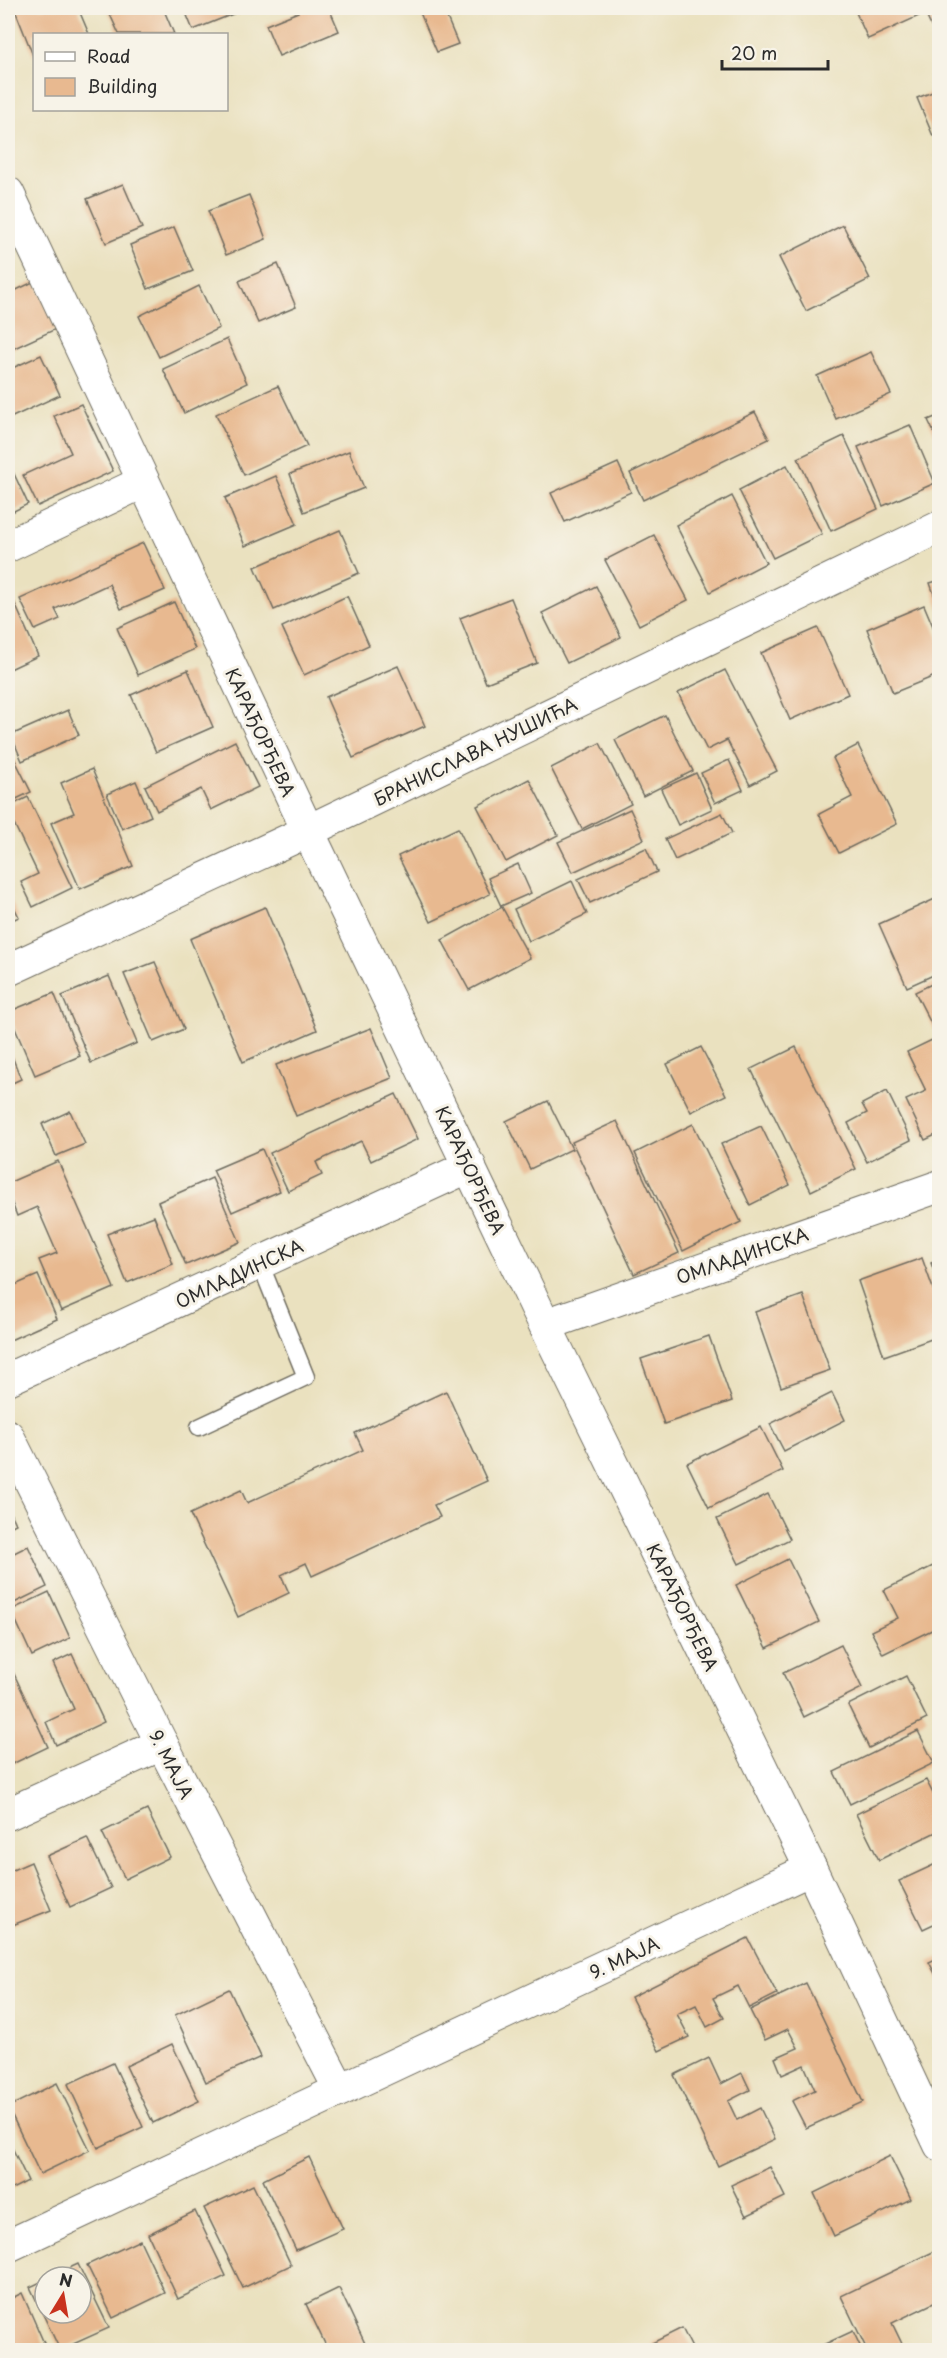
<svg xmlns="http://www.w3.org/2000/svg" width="947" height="2358" viewBox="0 0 947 2358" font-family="'Playpen Sans',sans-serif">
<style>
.building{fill:#e8b990}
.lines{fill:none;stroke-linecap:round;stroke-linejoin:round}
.lane-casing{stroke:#6e6b5f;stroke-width:19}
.street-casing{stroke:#6e6b5f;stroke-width:34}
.lane{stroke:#fff;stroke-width:16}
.street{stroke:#fff;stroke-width:32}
.labels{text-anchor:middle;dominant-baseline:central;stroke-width:6;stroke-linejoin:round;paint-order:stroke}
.street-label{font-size:18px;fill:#2b2b2b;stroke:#f7f3e8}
</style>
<rect width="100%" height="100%" fill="#f7f3e8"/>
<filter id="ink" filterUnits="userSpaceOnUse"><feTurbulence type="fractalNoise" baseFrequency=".0167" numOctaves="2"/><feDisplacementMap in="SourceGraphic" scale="12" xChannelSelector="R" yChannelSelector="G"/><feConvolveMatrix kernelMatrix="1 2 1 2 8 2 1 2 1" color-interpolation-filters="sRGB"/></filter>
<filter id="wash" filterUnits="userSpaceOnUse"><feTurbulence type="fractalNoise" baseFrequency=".008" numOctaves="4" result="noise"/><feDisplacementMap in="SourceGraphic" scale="24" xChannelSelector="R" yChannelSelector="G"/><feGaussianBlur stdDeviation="1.35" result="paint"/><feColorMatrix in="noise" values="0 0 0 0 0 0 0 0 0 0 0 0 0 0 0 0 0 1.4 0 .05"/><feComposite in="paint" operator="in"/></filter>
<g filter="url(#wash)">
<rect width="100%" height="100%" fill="#eae1bf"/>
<g id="blocks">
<!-- building -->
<g class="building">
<polygon points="20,8 78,8 89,34 34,34 34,58 15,10"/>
<polygon points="107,8 163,8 174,34 119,34"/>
<polygon points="184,8 248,8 193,30"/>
<polygon points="296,8 329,8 339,31 279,56 266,25 298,12"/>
<polygon points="418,8 443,8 458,44 437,52"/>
<polygon points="854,8 915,8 919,16 868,39"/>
<polygon points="940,8 940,38 937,39 925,13"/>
<polygon points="940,89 940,133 933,136 917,98"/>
<polygon points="123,184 142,228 106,243 87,199"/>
<polygon points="249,195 266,239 226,255 208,211"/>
<polygon points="843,225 870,279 806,311 779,257"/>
<polygon points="174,227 193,271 148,289 130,245"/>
<polygon points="278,264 296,307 258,323 239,281"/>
<polygon points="35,281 56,329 8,351 8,294"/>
<polygon points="199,286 219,328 159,357 139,316"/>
<polygon points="227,339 247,383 184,413 163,369"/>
<polygon points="871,352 891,394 836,419 817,376"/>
<polygon points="41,355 60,395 8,419 8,370"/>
<polygon points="278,386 307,446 244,475 216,414"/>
<polygon points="81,404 113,471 38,506 23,475 71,453 54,416"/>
<polygon points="755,412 769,439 643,500 630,473"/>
<polygon points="940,415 940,445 928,420"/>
<polygon points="910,425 935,483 883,506 858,447"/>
<polygon points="844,436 878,509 831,531 798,458"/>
<polygon points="349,451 364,488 304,512 290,474"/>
<polygon points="8,461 28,504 8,514"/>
<polygon points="618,463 631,492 565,522 551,493"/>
<polygon points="787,465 822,534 773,558 739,490"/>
<polygon points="276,476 297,524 245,546 225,498"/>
<polygon points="732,496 766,563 710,592 676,525"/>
<polygon points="340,530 359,573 274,610 255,567"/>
<polygon points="654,535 688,600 639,625 605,560"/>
<polygon points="143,543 165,590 121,609 109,584 55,609 60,619 35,630 20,599"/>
<polygon points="940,580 940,608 939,608 930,583"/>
<polygon points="596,586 621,637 567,663 542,613"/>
<polygon points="347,596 369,645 304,675 282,627"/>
<polygon points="12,597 38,656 8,670 8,599"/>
<polygon points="511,598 537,663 486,683 460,618"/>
<polygon points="174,602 195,649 138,675 117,628"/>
<polygon points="924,605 940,643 940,674 893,693 867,629"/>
<polygon points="818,628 848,694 790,720 761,653"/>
<polygon points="398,666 425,726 353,758 326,697"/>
<polygon points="188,670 213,727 156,752 131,695"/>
<polygon points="725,670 777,771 750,785 727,740 707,750 678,693"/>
<polygon points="68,710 79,735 22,761 11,735"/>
<polygon points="665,715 693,771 643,796 615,740"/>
<polygon points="235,741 258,787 211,810 201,789 157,811 145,786"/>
<polygon points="600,743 631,804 582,829 551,768"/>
<polygon points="858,745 897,824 839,853 819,814 852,797 833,758"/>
<polygon points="12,754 31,792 8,803 8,756"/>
<polygon points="729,760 743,790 715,803 701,773"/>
<polygon points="92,769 133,866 80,889 51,823 74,813 61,783"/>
<polygon points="696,773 712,809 678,825 661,789"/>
<polygon points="529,779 558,835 506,862 477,806"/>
<polygon points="136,781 151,816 122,829 107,794"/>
<polygon points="28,797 72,888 33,907 21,882 38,874 8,811 8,807"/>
<polygon points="630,809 644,839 573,872 558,842"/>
<polygon points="722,813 732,833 675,860 665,839"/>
<polygon points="458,828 490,894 431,922 398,856"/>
<polygon points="646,848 657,872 590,903 578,879"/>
<polygon points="518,864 531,893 501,906 488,878"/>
<polygon points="572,881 587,914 529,941 514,909"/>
<polygon points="8,895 19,917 8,922"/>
<polygon points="935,899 940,909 940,972 907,987 879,924"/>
<polygon points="265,907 317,1030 243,1062 190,939"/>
<polygon points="502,907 530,958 469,990 442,940"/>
<polygon points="155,962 184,1029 153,1042 124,974"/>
<polygon points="109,976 137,1043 91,1063 62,996"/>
<polygon points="940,980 940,1041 915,992"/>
<polygon points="54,993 80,1056 35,1075 8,1012"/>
<polygon points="371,1028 392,1078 296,1116 276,1065"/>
<polygon points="932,1040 940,1055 940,1133 925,1140 906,1100 926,1091 907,1052"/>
<polygon points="8,1046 21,1079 8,1085"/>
<polygon points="701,1047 726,1095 691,1112 667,1064"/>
<polygon points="796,1047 856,1169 811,1191 751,1069"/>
<polygon points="887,1091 911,1140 867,1162 848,1123 867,1113 862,1104"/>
<polygon points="396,1094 418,1139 371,1161 361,1141 316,1162 322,1175 288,1191 270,1153"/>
<polygon points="548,1101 572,1149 530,1169 506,1121"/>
<polygon points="70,1111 85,1144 56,1156 42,1124"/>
<polygon points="617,1121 679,1253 634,1274 572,1142"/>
<polygon points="693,1124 741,1222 683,1251 635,1153"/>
<polygon points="761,1126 790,1185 750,1205 721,1144"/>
<polygon points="262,1149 280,1191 232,1212 213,1170"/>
<polygon points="58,1161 114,1288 61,1311 39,1260 57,1253 37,1207 17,1216 8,1193 8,1183"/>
<polygon points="212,1178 240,1242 186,1265 158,1202"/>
<polygon points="154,1216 173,1264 127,1283 107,1234"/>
<polygon points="922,1258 940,1308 940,1336 884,1356 858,1281"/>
<polygon points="940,1260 940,1284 939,1284 931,1263"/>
<polygon points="38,1275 57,1319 8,1341 8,1288"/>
<polygon points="803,1295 830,1370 781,1387 755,1312"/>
<polygon points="709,1336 732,1401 664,1424 641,1359"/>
<polygon points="446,1391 487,1481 434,1505 440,1517 312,1576 306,1563 281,1575 289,1593 238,1617 190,1514 241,1490 247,1503 363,1450 355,1433"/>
<polygon points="832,1393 845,1420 784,1451 770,1424"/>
<polygon points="761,1427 783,1471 709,1508 687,1463"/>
<polygon points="768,1494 790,1539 739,1564 717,1519"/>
<polygon points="8,1506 16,1524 8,1528"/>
<polygon points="28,1546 47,1587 8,1606 8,1556"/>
<polygon points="788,1559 819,1622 767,1648 736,1585"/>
<polygon points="933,1566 940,1579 940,1626 883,1654 871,1631 898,1618 884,1590"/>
<polygon points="49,1592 70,1638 32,1656 11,1610"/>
<polygon points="841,1645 862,1688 804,1717 783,1673"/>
<polygon points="72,1654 104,1722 56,1745 46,1722 74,1709 53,1663"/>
<polygon points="8,1661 48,1747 8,1766"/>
<polygon points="906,1676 927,1719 869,1748 848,1705"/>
<polygon points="918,1731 934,1763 850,1804 834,1772"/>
<polygon points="926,1780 940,1807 940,1830 879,1860 856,1814"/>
<polygon points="147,1810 170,1857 125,1879 102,1832"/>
<polygon points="87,1838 111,1888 70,1907 47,1856"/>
<polygon points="31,1862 51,1910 10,1926 8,1920 8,1872"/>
<polygon points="940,1862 940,1921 923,1929 899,1881"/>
<polygon points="748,1938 777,1994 749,2008 738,1986 713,1998 724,2018 707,2027 696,2005 677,2014 689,2037 659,2051 631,1997"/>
<polygon points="940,1957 940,1983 929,1962"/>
<polygon points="806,1983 863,2102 806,2128 792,2101 815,2090 804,2065 782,2075 775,2058 798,2048 788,2029 765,2040 750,2010"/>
<polygon points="229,1989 261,2057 206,2082 175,2015"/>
<polygon points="172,2044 199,2101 153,2123 126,2066"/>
<polygon points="709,2058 721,2084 742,2073 750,2090 728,2101 737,2120 760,2108 775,2139 718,2166 674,2075"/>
<polygon points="113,2063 143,2127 98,2148 68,2084"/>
<polygon points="57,2083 90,2150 40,2174 8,2107"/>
<polygon points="8,2139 28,2181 8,2191"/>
<polygon points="890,2156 911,2199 834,2236 814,2193"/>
<polygon points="309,2157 343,2229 296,2250 263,2180"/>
<polygon points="770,2167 785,2197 746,2216 731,2185"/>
<polygon points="253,2185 291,2265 243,2288 204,2208"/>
<polygon points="195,2211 226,2276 178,2299 148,2234"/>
<polygon points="140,2240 165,2293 113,2318 87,2265"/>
<polygon points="935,2251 940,2260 940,2300 892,2323 905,2350 867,2350 841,2296"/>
<polygon points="78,2264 109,2328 60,2350 30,2287 45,2280 45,2313 81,2313 81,2277 50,2277"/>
<polygon points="339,2288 368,2350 328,2350 306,2304"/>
<polygon points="22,2293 47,2350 8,2350 8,2300"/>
<polygon points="682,2328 693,2350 656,2350 652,2343"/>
<polygon points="853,2331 862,2350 812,2350"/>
</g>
</g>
</g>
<g filter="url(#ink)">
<use href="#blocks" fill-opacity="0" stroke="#6e6b5f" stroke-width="1.5"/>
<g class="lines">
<defs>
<polyline id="lane" points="199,1427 306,1377 260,1263"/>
<g id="street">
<polyline points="8,193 308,831 545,1325 811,1869 940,2145"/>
<polyline points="8,546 143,482"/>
<polyline points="8,970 308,831 940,527"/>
<polyline points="545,1325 940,1186"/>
<polyline points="8,1379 470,1166"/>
<polyline points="8,1436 162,1744 340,2090"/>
<polyline points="8,1814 162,1744"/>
<polyline points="8,2246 811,1869"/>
</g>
</defs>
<!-- lane casing -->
<use href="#lane" class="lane-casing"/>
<!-- street casing -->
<use href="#street" class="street-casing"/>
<!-- lane -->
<use href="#lane" class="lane"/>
<!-- street -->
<use href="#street" class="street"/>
</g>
</g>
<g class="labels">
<!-- street labels -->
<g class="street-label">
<text transform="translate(261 732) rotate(65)">КАРАЂОРЂЕВА</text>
<text transform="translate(475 751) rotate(-26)">БРАНИСЛАВА НУШИЋА</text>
<text transform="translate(471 1170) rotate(65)">КАРАЂОРЂЕВА</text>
<text transform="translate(742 1255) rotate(-19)">ОМЛАДИНСКА</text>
<text transform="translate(239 1273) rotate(-25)">ОМЛАДИНСКА</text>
<text transform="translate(683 1607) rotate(64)">КАРАЂОРЂЕВА</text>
<text transform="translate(172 1764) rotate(63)">9. МАЈА</text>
<text transform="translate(624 1957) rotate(-25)">9. МАЈА</text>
</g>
</g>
<!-- margin -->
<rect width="947" height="2358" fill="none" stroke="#f7f3e8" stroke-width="30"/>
<!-- legend -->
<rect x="33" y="33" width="195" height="78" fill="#f7f3e8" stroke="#a5a39c" stroke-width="1.5"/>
<rect x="45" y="52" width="30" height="9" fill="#ffffff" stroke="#a5a39c" stroke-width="1.5"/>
<text x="87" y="63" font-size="18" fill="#2b2b2b">Road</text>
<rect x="45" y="78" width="30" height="18" fill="#e8b990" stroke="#a5a39c" stroke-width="1.5"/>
<text x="87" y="93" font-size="18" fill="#2b2b2b">Building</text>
<!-- north arrow -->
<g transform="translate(63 2295) rotate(11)"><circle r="28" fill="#f7f3e8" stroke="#a5a39c" stroke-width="1.5"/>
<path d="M0-4.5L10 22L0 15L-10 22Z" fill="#c8321e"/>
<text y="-9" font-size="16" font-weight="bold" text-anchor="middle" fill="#2b2b2b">N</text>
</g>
<!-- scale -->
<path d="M722 60v9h106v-9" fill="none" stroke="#2b2b2b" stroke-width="3"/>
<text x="731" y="60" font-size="18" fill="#2b2b2b" stroke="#f7f3e8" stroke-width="4.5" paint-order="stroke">20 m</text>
</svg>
